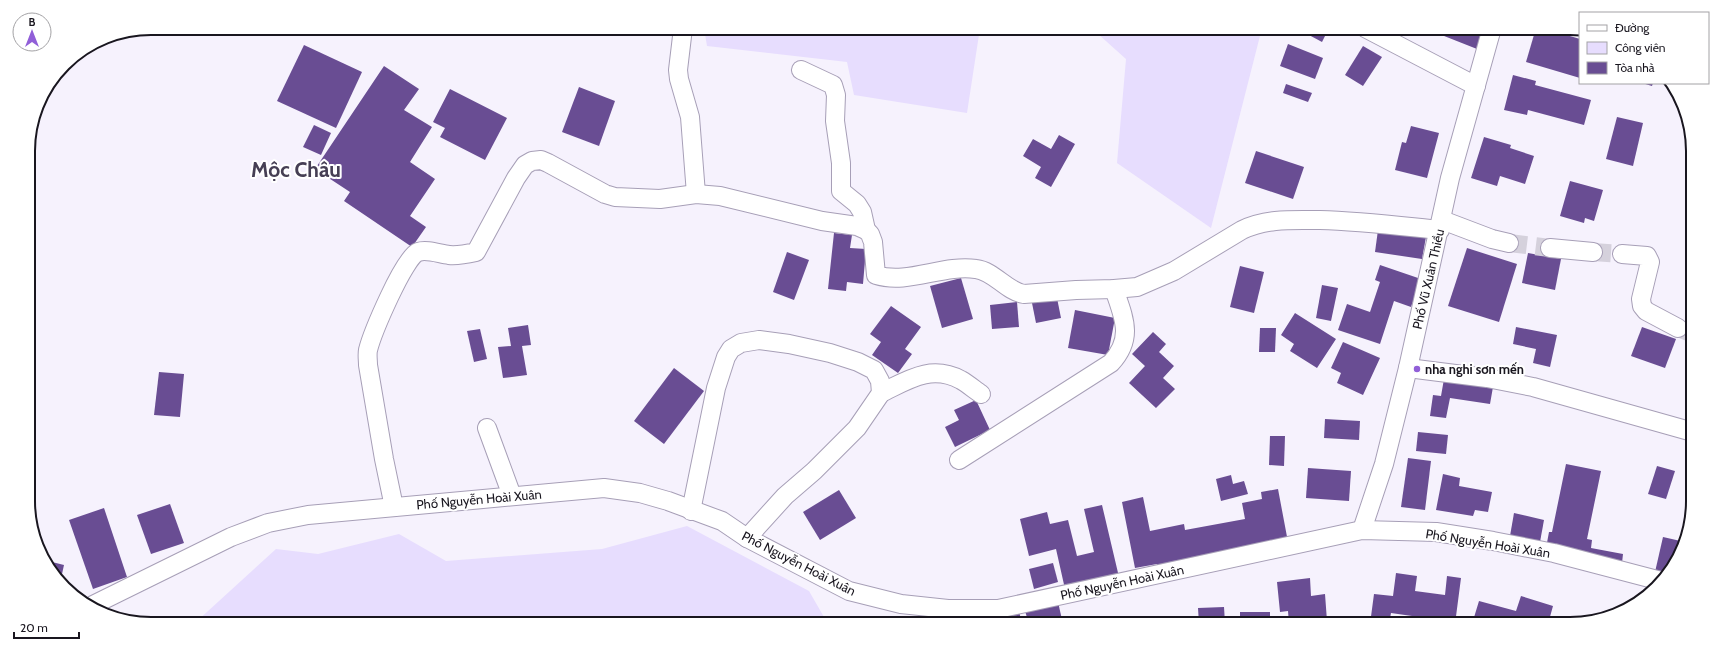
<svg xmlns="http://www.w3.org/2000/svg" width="1721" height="652" viewBox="0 0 1721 652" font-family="Cabin,sans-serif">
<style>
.green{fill:#e7ddfe}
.water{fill:#a88cd8}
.building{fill:#694d93}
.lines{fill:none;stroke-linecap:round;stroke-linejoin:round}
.minor-tunnel{stroke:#d5d1dc;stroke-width:18;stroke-dasharray:18 9;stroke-linecap:butt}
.minor-casing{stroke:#a79fb7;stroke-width:20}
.minor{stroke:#fff;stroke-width:18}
.poi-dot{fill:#915fd8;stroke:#fff;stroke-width:1.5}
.labels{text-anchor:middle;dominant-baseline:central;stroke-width:4;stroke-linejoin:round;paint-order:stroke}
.street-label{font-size:13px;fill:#19161f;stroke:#fff}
.poi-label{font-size:13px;font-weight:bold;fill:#19161f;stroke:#fff;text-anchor:start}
.town-label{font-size:21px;font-weight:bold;fill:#463f54;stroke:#fff}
.rim{fill:none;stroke:#19161f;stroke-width:2}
</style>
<rect width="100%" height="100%" fill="#f6f2fd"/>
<!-- green -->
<g class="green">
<polygon points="704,28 980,28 967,113 854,95 847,62 707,46"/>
<polygon points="1100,28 1262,28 1211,228 1117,163 1126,59 1097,33"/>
<polygon points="687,526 809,591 828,624 198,624 196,622 276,549 318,554 399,534 446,561 602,549"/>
</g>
<!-- water -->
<polygon class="water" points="46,90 42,110 35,118 41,97"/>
<!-- building -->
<g class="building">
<polygon points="1296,28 1329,28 1322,42"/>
<polygon points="1436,28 1486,28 1477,49 1434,32"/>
<polygon points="1536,28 1543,28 1580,39 1580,78 1526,62"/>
<polygon points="1288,44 1323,58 1315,79 1280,66"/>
<polygon points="304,45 362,72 336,128 277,101"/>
<polygon points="1363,46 1382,57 1363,86 1345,75"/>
<polygon points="384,66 419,89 404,110 432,127 410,162 435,179 410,216 426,227 412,247 344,201 350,192 315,169"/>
<polygon points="1513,75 1536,81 1535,85 1591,100 1584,125 1528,110 1527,115 1504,110"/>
<polygon points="1642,83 1653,83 1652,86"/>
<polygon points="1286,84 1312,93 1308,102 1283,93"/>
<polygon points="579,87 615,101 599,146 562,132"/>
<polygon points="450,89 507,118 485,160 440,137 445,128 433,122"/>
<polygon points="1617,117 1643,123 1633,166 1606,159"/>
<polygon points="314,125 331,133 321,155 303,147"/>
<polygon points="1411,126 1439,133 1427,178 1395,170 1402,142 1406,143"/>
<polygon points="1059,135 1075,144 1051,187 1035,178 1041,167 1023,156 1033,139 1051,149"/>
<polygon points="1484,137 1511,145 1510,148 1534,156 1525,184 1500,176 1497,186 1471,178"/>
<polygon points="1256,151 1304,167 1293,199 1245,183"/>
<polygon points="1570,181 1603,190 1594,221 1585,218 1584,223 1560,216"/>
<polygon points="1378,230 1426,237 1422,259 1375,252"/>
<polygon points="834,233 852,235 850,248 866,249 863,284 847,282 846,291 828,289"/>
<polygon points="1467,248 1517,264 1499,322 1448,306"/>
<polygon points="787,252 809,260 794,300 773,292"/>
<polygon points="1528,253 1561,259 1555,290 1522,283"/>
<polygon points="1380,265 1421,279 1411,307 1394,301 1380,344 1338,330 1347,304 1370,312 1380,282 1375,280"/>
<polygon points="1240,266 1264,272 1254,313 1230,307"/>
<polygon points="961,278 973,319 942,328 930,286"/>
<polygon points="1322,285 1338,288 1331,321 1316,318"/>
<polygon points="1057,298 1061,318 1036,323 1032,303"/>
<polygon points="1017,302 1019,327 992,329 990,305"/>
<polygon points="891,306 921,327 905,349 912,354 898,373 872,355 881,342 870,334"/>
<polygon points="1075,310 1115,318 1108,355 1068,348"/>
<polygon points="1295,313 1336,339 1317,368 1290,351 1294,344 1281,335"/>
<polygon points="528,325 531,345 522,346 527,375 503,378 498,347 511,346 508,328"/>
<polygon points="1516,327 1557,335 1550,367 1533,363 1536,349 1513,344"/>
<polygon points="1642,327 1676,339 1665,368 1631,356"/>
<polygon points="1260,328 1276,328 1275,352 1259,352"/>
<polygon points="480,329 487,359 474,362 467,331"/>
<polygon points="1153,332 1166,344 1159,352 1174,366 1163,378 1175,389 1156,408 1129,383 1145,366 1132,354"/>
<polygon points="1343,342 1380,358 1363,395 1337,383 1341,373 1331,368"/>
<polygon points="674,368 704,391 664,444 634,421"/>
<polygon points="159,372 184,374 180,417 154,415"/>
<polygon points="1444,379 1493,387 1490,404 1450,398 1446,418 1430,416 1433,395 1441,396"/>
<polygon points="976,400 990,430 955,447 945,427 959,420 954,410"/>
<polygon points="1325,419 1360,421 1359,440 1324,438"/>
<polygon points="1418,432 1448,435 1446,454 1416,451"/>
<polygon points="1270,436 1285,436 1284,466 1269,465"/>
<polygon points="1408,458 1431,461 1425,510 1401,507"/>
<polygon points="1566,464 1601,471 1587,539 1592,540 1591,548 1623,554 1622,563 1546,548 1549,532 1552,532"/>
<polygon points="1657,466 1675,471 1666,499 1648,494"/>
<polygon points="1308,468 1351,471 1349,501 1306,498"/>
<polygon points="1443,474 1460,478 1459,486 1492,492 1488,512 1475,510 1473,516 1436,510"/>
<polygon points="1231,475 1233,484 1244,481 1248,494 1221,501 1216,479"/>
<polygon points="1278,489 1288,542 1157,567 1157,564 1135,568 1122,502 1143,497 1150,531 1184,524 1185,530 1245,519 1242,503 1262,499 1261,492"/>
<polygon points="839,490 856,518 820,540 803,512"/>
<polygon points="170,504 184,543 151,554 137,515"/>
<polygon points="1102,505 1119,577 1065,589 1056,549 1029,556 1020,519 1047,512 1050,524 1068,520 1077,556 1094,552 1084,509"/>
<polygon points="104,508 127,577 93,589 69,520"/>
<polygon points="1514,513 1544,520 1540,542 1510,536"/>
<polygon points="1663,537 1685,542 1672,569 1667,574 1655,572"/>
<polygon points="48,561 64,565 60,583 58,582"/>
<polygon points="1053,563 1058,582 1034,589 1029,569"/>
<polygon points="1396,573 1417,576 1415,591 1445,595 1447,576 1461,578 1455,624 1411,624 1412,616 1391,613 1389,624 1370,624 1374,594 1393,596"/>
<polygon points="1310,578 1311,596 1325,594 1327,621 1289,624 1288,611 1280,612 1277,582"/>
<polygon points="1521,596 1553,606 1548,624 1521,624 1513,621 1512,624 1472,624 1479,601 1516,611"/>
<polygon points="1058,602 1063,624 1029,624 1025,611"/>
<polygon points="1224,607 1225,624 1199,624 1198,608"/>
<polygon points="1019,611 1022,624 1003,624 1001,615"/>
<rect x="1240" y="612" width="30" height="12"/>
<polygon points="169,616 176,624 160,624"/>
<polygon points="919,620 920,624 907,624 907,623"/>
</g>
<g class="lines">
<!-- minor-tunnel -->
<g class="minor-tunnel">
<polyline points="1509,243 1550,248"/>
<polyline points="1593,252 1622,254"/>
<polyline points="1678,328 1693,334"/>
</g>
<defs>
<g id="minor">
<polyline points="683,28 678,70 679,79 690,117 696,194"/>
<polyline points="1365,28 1476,86"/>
<polyline points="801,70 833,85 836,95 835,121 841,163 841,191 857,204 862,212 866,230"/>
<polyline points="1442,220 1492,239 1509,243"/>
<polyline points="1550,248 1593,252"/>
<polyline points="1622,254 1647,256 1650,262 1641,299 1642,306 1646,311 1678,328"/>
<polyline points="1408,368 1487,378 1533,387 1693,432"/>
<path d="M881,393C908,380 931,364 961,380C968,384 975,390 981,394"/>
<polyline points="487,428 512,496"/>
<path d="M959,460L1111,363C1134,338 1124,318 1114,289"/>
<path d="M394,507L384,459L368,365C368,360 367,355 368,350C372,334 404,257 418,252C427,249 440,254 449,255C458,256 467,254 476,252L516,178L525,165L532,161L541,160L548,163L605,194L615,197L660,199L696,194L720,196L822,221L857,226L866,230L870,234L873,242L876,275C908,285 943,264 976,269C994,271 1006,291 1024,294L1076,290L1114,289L1137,287L1174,271L1242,230C1267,218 1293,220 1320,220C1360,221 1400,226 1440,230"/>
<polyline points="691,511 716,388 726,357 731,349 741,343 759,340 789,344 830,353 858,362 874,370 880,381 881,393 857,428 814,471 785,496 747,538"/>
<polyline points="1362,530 1384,464 1408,368 1450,178 1492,28"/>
<polyline points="93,605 231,537 268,523 308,515 604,488 640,493 668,501 722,521 747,538 849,591 901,604 948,609 998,609 1362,530 1436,532 1493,541 1554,553 1661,581"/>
</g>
</defs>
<!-- minor casing -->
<use href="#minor" class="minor-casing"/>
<!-- minor -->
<use href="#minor" class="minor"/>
</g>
<!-- markers -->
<circle class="poi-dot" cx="1417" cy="369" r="4"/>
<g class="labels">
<!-- street labels -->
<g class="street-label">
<text transform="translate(1428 279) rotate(-77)">Phố Vũ Xuân Thiều</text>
<text transform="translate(479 499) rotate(-5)">Phố Nguyễn Hoài Xuân</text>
<text transform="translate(1488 543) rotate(9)">Phố Nguyễn Hoài Xuân</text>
<text transform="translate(799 563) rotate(27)">Phố Nguyễn Hoài Xuân</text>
<text transform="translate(1122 582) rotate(-12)">Phố Nguyễn Hoài Xuân</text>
</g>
<!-- poi labels -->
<g class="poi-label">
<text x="1425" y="369">nha nghi sơn mến</text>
</g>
<!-- town labels -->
<g class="town-label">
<text x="296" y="169">Mộc Châu</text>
</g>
</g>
<!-- crop -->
<path d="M0 0H1721V652H0ZM151 35H1570A116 116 0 0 1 1686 151V501A116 116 0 0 1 1570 617H151A116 116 0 0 1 35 501V151A116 116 0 0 1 151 35Z" fill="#fff" fill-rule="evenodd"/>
<path class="rim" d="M151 35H1570A116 116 0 0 1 1686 151V501A116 116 0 0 1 1570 617H151A116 116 0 0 1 35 501V151A116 116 0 0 1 151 35Z"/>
<!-- legend -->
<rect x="1579" y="12" width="130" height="72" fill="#ffffff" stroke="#a3a2a5"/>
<rect x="1587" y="25" width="20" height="6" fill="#ffffff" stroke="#a3a2a5"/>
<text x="1615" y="32" font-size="12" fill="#19161f">Đường</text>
<rect x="1587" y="42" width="20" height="12" fill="#e7ddfe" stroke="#a3a2a5"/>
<text x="1615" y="52" font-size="12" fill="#19161f">Công viên</text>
<rect x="1587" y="62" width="20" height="12" fill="#694d93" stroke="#a3a2a5"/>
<text x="1615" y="72" font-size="12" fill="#19161f">Tòa nhà</text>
<!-- north arrow -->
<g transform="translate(32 32)"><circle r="19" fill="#ffffff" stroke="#a3a2a5"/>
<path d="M0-3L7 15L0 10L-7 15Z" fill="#915fd8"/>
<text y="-6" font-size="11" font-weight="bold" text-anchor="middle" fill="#19161f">B</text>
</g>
<!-- scale -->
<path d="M14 632v6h65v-6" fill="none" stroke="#19161f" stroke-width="2"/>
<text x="20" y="632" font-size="12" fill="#19161f" stroke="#ffffff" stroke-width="3" paint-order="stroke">20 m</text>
</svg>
